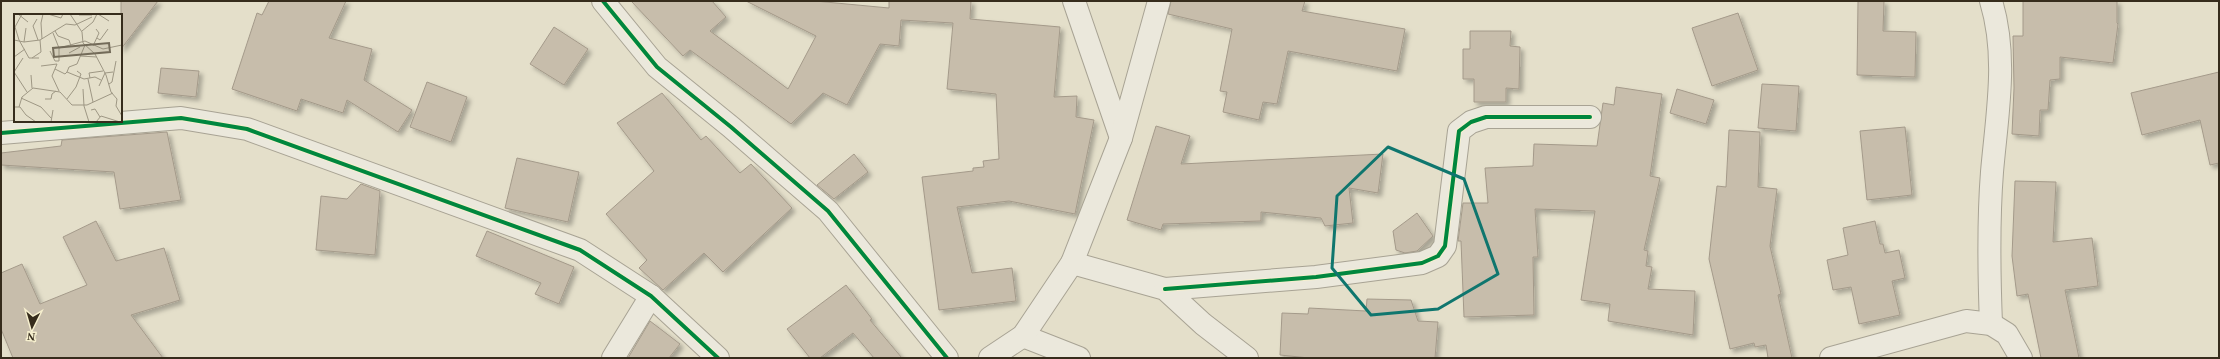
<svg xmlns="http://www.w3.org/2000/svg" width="2220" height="359" viewBox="0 0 2220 359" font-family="Georgia,serif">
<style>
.building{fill:#c7bdab;stroke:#a49a8a;filter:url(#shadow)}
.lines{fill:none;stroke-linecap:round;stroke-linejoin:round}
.street-casing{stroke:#a8a394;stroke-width:24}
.street{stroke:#ebe8dc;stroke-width:22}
.cycleway-casing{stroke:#f6efce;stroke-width:6}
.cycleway{stroke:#00873e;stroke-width:4}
.marked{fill:none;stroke:#0f766e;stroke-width:3;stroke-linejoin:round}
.inset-road{fill:none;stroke:#9e9784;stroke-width:1}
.view{fill:#736b59;fill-opacity:0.15;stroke:#736b59;stroke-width:2}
.inset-edge{fill:none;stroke:#362c1c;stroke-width:2}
</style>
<defs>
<filter id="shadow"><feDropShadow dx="3.5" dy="3.5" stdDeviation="2" flood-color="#0004"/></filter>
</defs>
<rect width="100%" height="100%" fill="#e4dfca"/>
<!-- building -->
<g class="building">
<polygon points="121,1 158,1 121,49"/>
<polygon points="269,1 346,1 329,38 372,49 364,80 412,110 398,132 347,100 343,113 301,99 297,111 232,89 257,13 262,15"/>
<polygon points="631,1 712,1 726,17 710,31 788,89 816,36 746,1 815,1 889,8 889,1 971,1 970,19 1060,27 1054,97 1077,96 1076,117 1094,120 1075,214 1009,201 957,207 972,273 1012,268 1016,301 939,310 922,177 973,171 973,168 984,167 983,161 999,159 996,94 947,89 953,23 901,20 899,46 880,44 847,105 823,93 791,124 690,50 683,56"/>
<polygon points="1171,1 1305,1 1302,11 1405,29 1397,71 1288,51 1277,104 1263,102 1259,120 1223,112 1227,92 1220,91 1232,29 1168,14"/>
<polygon points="1858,1 1884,1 1883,31 1916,32 1915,77 1857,75"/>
<polygon points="2023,1 2117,1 2117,23 2118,24 2113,63 2060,57 2060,79 2050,80 2048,110 2040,110 2039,136 2012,134 2014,88 2013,36 2023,36"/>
<polygon points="1738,13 1758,70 1712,86 1692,28"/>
<polygon points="554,27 588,49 564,85 530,64"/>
<polygon points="1470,31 1511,31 1510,46 1520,47 1519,89 1506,88 1506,102 1474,102 1474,79 1463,79 1463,49 1470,49"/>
<polygon points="161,68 199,71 196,97 158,93"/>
<polygon points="2219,72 2219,163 2210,165 2200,120 2142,135 2131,93"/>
<polygon points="427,82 467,97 451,142 410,127"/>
<polygon points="1762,84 1799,86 1796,131 1758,128"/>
<polygon points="1616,87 1662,94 1650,176 1660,178 1644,250 1648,251 1646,266 1652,267 1648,289 1695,291 1693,335 1608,321 1610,304 1581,300 1595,211 1535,209 1538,257 1533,257 1534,315 1464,317 1461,241 1458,241 1463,203 1488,203 1485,168 1533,166 1534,144 1597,146 1603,103 1614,105"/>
<polygon points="1677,89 1714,100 1706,124 1670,113"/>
<polygon points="662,93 701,140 706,136 740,173 751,164 792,208 723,272 704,253 663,290 639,268 647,260 606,214 654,171 617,123"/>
<polygon points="1156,126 1190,136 1181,164 1383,154 1378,193 1349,188 1353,223 1325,226 1321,218 1261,212 1261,221 1163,224 1161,230 1127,220"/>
<polygon points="1905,127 1912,195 1867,200 1860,131"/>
<polygon points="1729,130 1760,132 1758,187 1777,189 1770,246 1781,294 1778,295 1792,358 1768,358 1766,345 1755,347 1754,343 1730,349 1709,259 1717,186 1726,187"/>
<polygon points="167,132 181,200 120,209 114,172 1,165 1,153 61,146 62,140"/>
<polygon points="854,154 868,172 834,199 817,185"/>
<polygon points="517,158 579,172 568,222 505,208"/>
<polygon points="2015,181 2056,182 2053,242 2092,238 2098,286 2065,290 2079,358 2041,358 2028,294 2017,296 2012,256"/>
<polygon points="361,184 380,191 375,255 316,250 321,196 347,199"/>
<polygon points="1417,213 1433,236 1417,251 1405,253 1396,250 1393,231"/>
<polygon points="96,221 116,261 164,248 180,300 131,315 163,358 13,358 1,329 1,273 22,264 40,304 87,285 63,237"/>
<polygon points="1875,221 1880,244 1883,244 1885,253 1899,250 1905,278 1892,281 1900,315 1859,324 1851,287 1833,290 1827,260 1848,255 1843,228"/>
<polygon points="487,231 574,267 559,304 535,294 541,283 476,256"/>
<polygon points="846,285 872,319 870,320 902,358 874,358 853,333 820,358 810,358 787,329"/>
<polygon points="1367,299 1411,300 1418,321 1438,322 1435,358 1309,358 1280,355 1282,313 1308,314 1309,308 1366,311"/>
<polygon points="650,321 680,344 669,358 628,358"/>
</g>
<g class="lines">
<defs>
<g id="street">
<polyline points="603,1 657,67 731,127 828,211 947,358"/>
<polyline points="1074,1 1121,138"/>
<path d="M1991,1C2008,57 1997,114 1992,172C1988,223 1989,273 1991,324"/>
<polyline points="1,133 181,118 247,129 580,250 651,296 718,358"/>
<polyline points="1072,263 1165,289 1203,324 1247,358"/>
<polyline points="1165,289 1316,277 1422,263 1438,256 1445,246 1459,131 1471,122 1486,117 1590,117"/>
<polyline points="1023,336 1079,358"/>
<polyline points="613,358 651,296"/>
<polyline points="990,358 1023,336 1072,263 1121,138 1159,1"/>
<polyline points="1831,358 1966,321 1991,324 2007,334 2021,358"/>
</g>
</defs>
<!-- street casing -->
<use href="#street" class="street-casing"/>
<!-- street -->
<use href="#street" class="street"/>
<defs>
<g id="cycleway">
<polyline points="603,1 657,67 731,127 828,211 947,358"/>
<polyline points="1,133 181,118 247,129 580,250 651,296 718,358"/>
<polyline points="1165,289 1316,277 1422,263 1438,256 1445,246 1459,131 1471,122 1486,117 1590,117"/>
</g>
</defs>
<!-- cycleway casing -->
<use href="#cycleway" class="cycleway-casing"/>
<!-- cycleway -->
<use href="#cycleway" class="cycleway"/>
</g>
<!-- marked area -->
<path class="marked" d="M1388,147L1464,179L1498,274L1438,309L1371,315L1332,268L1337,196Z"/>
<!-- overview -->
<g transform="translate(14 14)">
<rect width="108" height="108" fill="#e4dfca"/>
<path class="inset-road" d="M4,0L14,8M8,0L1,13L5,26L15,44H25M34,0L47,4L49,0M56,0L68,18L69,29L81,40L92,61L97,78L103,85L102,92L108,102M84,0L95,7M65,1H78M23,5L19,12L24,26M41,17L44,22L55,26L57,32M68,17L79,8L83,0M39,19L45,34L71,27L89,35L108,31M83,24L86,26L94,15M28,25L27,9L29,0M0,26L10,28L26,26L52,10L61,11L78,3M10,28L12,14M79,32L85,19L82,15M36,37L41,47H45V34M55,39L66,33M66,42L83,43M0,43L11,35M18,44L27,38L26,26M63,50L55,53L53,58L70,65L81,63L87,66M63,50L71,31M27,52L43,50L38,62L45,77M41,55L51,60L53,58M0,58L13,78M0,58L9,44M17,61L18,74M76,64L75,59L89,57M74,65L79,88M95,70L98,68L102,47M85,72L91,59L99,58M69,75L70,92L75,108M7,84L27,93L37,104M31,85H37L38,80L42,77M53,85L62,73L67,60L63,57M0,93H6L12,101L22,108M5,93L8,83L19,74L46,78L58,91H73L99,79M77,96L81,95L86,103M37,108L39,96M82,108L87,102L106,108"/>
<path class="view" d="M95,29L96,38L40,43L39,34Z"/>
<rect width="108" height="108" class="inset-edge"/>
</g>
<!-- border -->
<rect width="2220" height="359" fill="none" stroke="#362c1c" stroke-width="4"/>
<!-- north arrow -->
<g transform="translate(32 327) rotate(185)" stroke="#f6efce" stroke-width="3" paint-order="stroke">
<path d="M0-3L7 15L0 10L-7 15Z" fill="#362c1c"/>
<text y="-6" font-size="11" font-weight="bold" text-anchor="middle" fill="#362c1c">N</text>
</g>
</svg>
